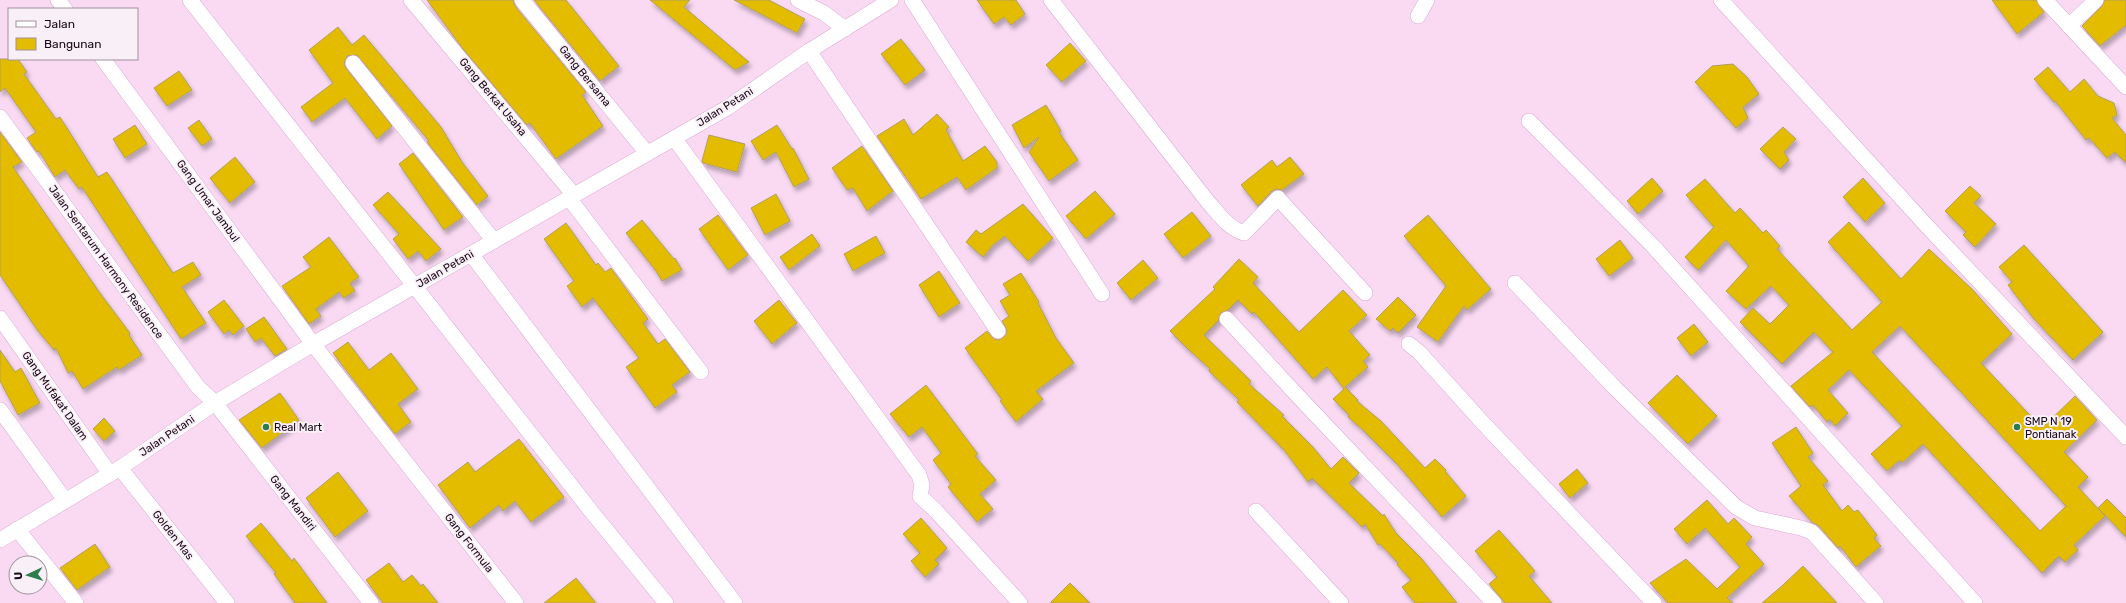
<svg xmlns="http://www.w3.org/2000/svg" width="2126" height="603" viewBox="0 0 2126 603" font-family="Rubik,sans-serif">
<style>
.building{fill:#e3bc03;stroke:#b09f65;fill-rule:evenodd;filter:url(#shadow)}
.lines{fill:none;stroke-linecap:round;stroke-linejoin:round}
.street-casing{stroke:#dba8d1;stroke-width:16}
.street{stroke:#fff;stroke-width:15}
.poi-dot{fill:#2d7c4c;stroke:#f9eff7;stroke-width:1.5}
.labels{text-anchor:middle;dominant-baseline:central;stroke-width:4;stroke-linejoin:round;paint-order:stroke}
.street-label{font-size:11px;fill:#180715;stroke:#f9eff7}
.poi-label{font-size:11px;fill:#180715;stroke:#f9eff7;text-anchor:start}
</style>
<defs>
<filter id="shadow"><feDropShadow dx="2.5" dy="4.5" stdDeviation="2" flood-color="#0004"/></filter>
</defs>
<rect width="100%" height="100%" fill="#fadaf3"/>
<!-- building -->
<g class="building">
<polygon points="427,0 513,0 515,6 586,92 582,95 603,126 556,159 530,123 527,125 463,49"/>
<polygon points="534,0 566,0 619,66 600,81"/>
<polygon points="650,0 690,0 684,7 749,62 735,70"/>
<polygon points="734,0 769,0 805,19 797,33"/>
<polygon points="977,0 1016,0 1025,14 1011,25 1004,17 994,24"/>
<polygon points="1992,0 2036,0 2044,12 2017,34"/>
<polygon points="2105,0 2126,0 2126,25 2100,46 2082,26 2102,6"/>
<polygon points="338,27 352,45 364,35 441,127 462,162 488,196 477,205 427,142 429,141 357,55 347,56 344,64 346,68 392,126 377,139 345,98 312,122 301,107 333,83 309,50"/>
<polygon points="901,39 925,70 905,85 881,54"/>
<polygon points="1070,43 1086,61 1062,82 1046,65"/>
<polygon points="0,59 18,59 27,72 24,74 56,119 60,117 98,177 107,172 173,273 193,262 201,275 182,287 206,323 181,339 82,187 79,189 65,170 55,177 39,151 37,152 27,138 36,132 5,88 0,92"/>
<polygon points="1733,64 1747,77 1759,94 1743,107 1748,118 1736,128 1695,82 1712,66"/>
<polygon points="2048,67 2070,92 2084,79 2098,96 2114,103 2117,115 2112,118 2126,135 2126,163 2115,152 2107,158 2089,138 2086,140 2055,101 2054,102 2034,79"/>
<polygon points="179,71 192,90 167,106 154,88"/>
<polygon points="1046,105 1061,131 1059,132 1078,160 1049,181 1029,152 1039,137 1024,148 1012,125"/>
<polygon points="937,114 949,127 946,130 963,161 985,146 997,162 997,168 966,190 957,177 921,199 877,136 904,119 913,135"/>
<polygon points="199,120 212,139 202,146 188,128"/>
<polygon points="135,125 147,144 125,158 113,139"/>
<polygon points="777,125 792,149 793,148 809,179 794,187 776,152 763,160 751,141"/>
<polygon points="1783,127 1796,139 1784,152 1789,160 1780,169 1760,149"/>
<polygon points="0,132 22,162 13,167 100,293 130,333 129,335 142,355 119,370 117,367 83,389 72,371 68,373 56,348 54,350 38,331 0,275"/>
<polygon points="709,135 745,144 737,172 703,163 702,161"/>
<polygon points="862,146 893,191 867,211 853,188 847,190 832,168"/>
<polygon points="413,153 463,217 444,230 399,164"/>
<polygon points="235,157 255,182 230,203 210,178"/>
<polygon points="1290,157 1304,174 1282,190 1276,189 1272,191 1258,206 1241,185 1272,160 1277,167"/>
<polygon points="1652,178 1663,191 1638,214 1627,201"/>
<polygon points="1863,178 1885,203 1865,222 1843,197"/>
<path d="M1705,179L1735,213L1740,208L1763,233L1766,230L1780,246L1777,249L1852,330L1882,302L1828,242L1849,222L1901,279L1929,249L1973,290L2012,334L1981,363L2042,428L2075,396L2097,420L2064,452L2088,477L2078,487L2105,516L2074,545L2078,550L2065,562L2059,556L2042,573L1923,444L1902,463L1900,460L1887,471L1871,454L1902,426L1849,370L1828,390L1848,413L1835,426L1830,419L1827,422L1813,405L1810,407L1791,386L1833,352L1814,332L1782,364L1740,322L1753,308L1770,324L1789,305L1771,286L1746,309L1726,291L1749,266L1726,240L1698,270L1685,257L1714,227L1686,195ZM1900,326L2066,506L2040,531L1872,352Z"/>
<polygon points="1970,186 1981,196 1974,203 1996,224 1975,247 1963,235 1966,232 1945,211"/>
<polygon points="1095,191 1115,214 1086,239 1066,216"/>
<polygon points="388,192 441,249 426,261 418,251 408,259 393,239 399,234 373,205"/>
<polygon points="776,194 790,221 765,235 751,208"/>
<polygon points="1023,204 1053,238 1028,261 1005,236 993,245 983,257 966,242 976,230 981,234"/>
<polygon points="1192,212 1211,236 1183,258 1164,234"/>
<polygon points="718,215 748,255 728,270 699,229"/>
<polygon points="1428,215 1491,289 1467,310 1464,306 1438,342 1417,327 1446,286 1404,236"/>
<polygon points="642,220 674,259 675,258 682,270 662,281 656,271 626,233"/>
<polygon points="566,223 596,265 598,263 605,272 611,268 648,319 643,323 658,344 665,339 690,372 672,385 677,392 655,408 626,367 639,358 593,298 582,307 567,286 574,281 544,239"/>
<polygon points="812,234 820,246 789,270 780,257"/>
<polygon points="876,236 885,253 853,271 844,254"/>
<polygon points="329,237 359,277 350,283 355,291 344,298 339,292 316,309 321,316 309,324 282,286 311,267 303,257"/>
<polygon points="1620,240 1633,258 1609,276 1596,259"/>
<polygon points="2024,245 2103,332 2073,360 2034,319 2008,285 2012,282 1999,267"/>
<polygon points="1239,259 1258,277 1253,283 1299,332 1343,290 1367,315 1349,331 1370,355 1363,361 1368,367 1345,387 1358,400 1357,401 1381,421 1425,468 1435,459 1446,470 1445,471 1466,496 1442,517 1397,464 1362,429 1348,417 1349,415 1333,399 1344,389 1327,367 1313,379 1254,312 1252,314 1238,300 1228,310 1221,313 1218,321 1204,335 1251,381 1249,384 1284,415 1282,416 1313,447 1331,469 1343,457 1359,473 1349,483 1383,516 1384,514 1396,533 1422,559 1457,603 1415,603 1402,587 1411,580 1397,565 1398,563 1380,544 1378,545 1365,524 1362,527 1312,478 1308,482 1284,450 1237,402 1239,400 1209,371 1210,369 1188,349 1170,331 1215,289 1213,287"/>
<polygon points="1143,260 1158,278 1131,300 1117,283"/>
<polygon points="939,271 960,303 939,317 919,285"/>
<polygon points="1021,273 1039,302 1038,303 1056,338 1074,363 1036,391 1043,399 1016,422 1000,401 1002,400 965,348 987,331 994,339 999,340 1006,335 1007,330 1002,321 1009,316 1000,301 1010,295 1003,284"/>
<polygon points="1398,297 1416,315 1398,333 1393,328 1390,331 1376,319"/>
<polygon points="224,300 244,326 233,335 229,330 224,334 208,312"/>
<polygon points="779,300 797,323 772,344 754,321"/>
<polygon points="264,317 287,349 275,356 261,338 255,342 246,329"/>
<polygon points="1694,324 1708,342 1691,356 1677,338"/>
<polygon points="348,342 369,370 391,353 418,389 398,404 411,422 395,434 333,353"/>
<polygon points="0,350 15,372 21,368 40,403 18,415 0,381"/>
<polygon points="1677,375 1717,416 1688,444 1648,403"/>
<polygon points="926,385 978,454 975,456 996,480 980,494 993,509 977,522 948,487 951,484 933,460 941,453 922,427 909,437 890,414"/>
<polygon points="280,393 299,420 262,448 239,420"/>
<polygon points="104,418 115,431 104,441 93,429"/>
<polygon points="1796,427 1813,453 1808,457 1828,481 1823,485 1842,511 1848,505 1854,512 1858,510 1877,535 1874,538 1881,546 1856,567 1840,546 1838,548 1819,526 1812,522 1789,496 1801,486 1772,443"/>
<polygon points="519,439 564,497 531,522 515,501 503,511 499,505 470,528 438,485 468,462 475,472"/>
<polygon points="1577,469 1588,483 1570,498 1559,484"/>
<polygon points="338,472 368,511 335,537 306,498"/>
<polygon points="2107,499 2126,518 2126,537 2098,508"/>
<polygon points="1707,500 1728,524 1734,518 1752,537 1746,544 1764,564 1727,598 1733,603 1668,603 1650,583 1686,559 1717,589 1740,567 1705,528 1687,544 1674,529"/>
<polygon points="921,518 947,548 935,560 939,564 925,577 911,561 920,553 903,534"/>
<polygon points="261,523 292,561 294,558 327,603 295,603 274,574 276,573 246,536"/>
<polygon points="1499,530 1535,571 1529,576 1552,603 1505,603 1489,584 1497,577 1475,551"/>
<polygon points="95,544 110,567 77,590 60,568"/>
<polygon points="389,563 403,582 412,575 421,586 423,584 438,603 383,603 366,580"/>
<polygon points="1803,566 1837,603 1762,603 1783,585"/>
<polygon points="576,578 596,603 544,603"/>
<polygon points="1070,583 1090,603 1050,603"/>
</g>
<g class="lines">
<defs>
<g id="street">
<polyline points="58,0 65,9"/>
<polyline points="190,0 591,511 666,603"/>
<polyline points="411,0 574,195"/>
<polyline points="522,0 647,153"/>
<polyline points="798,0 824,13 845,29"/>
<polyline points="912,0 1102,294"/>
<path d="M1051,0L1208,202C1219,214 1228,228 1244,233L1278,198L1365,293"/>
<polyline points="1721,0 1926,225 2126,437"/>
<polyline points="2045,0 2126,87"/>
<polyline points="1418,16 1427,0"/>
<polyline points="2069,26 2096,0"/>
<polyline points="809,51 998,331"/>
<polyline points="103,59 313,344 516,603"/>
<polyline points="353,63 494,241"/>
<polyline points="0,117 198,387 215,403 371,603"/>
<polyline points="1529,121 1652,245 1975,603"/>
<polyline points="674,138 919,475 922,485 920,496 936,511 1020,603"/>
<polyline points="569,198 701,372"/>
<polyline points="471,254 735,603"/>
<polyline points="1515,283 1615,388 1736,507 1755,518 1801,528 1812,532 1876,603"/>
<polyline points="0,318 110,474"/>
<polyline points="1227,319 1296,394 1494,603"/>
<polyline points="1409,344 1419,352 1483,423 1654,603"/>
<polyline points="0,410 65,500"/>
<polyline points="120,468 227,603"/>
<polyline points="1256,511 1341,603"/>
<polyline points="17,529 76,603"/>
<polyline points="0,540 120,468 215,403 313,344 727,108 809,51 891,0"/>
</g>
</defs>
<!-- street casing -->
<use href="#street" class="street-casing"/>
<!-- street -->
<use href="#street" class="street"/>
</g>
<!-- markers -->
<g class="poi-dot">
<circle cx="266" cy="427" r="4"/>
<circle cx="2017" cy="427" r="4"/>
</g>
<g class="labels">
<!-- street labels -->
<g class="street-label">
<text transform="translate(585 76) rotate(51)">Gang Bersama</text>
<text transform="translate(493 97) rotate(50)">Gang Berkat Usaha</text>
<text transform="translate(725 107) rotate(-32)">Jalan Petani</text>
<text transform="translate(208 201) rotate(54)">Gang Umar Jambul</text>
<text transform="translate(106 262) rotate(54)">Jalan Sentarum Harmony Residence</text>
<text transform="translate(445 269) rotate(-30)">Jalan Petani</text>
<text transform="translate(55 396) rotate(55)">Gang Mufakat Dalam</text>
<text transform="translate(167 436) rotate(-34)">Jalan Petani</text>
<text transform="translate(293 503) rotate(52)">Gang Mandiri</text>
<text transform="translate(173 535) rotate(52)">Golden Mas</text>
<text transform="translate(469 543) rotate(52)">Gang Formula</text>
</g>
<!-- poi labels -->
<g class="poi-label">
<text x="2025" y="421">SMP N 19<tspan x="2025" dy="13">Pontianak</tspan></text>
<text x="274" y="427">Real Mart</text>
</g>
</g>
<!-- legend -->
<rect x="8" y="8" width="130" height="52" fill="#f9eff7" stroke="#9f929d"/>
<rect x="16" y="21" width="20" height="6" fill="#ffffff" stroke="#9f929d"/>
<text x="44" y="28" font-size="12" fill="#180715">Jalan</text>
<rect x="16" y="38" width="20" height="12" fill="#e3bc03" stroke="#9f929d"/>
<text x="44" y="48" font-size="12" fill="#180715">Bangunan</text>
<!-- north arrow -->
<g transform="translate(28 575) rotate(266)"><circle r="19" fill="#f9eff7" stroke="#9f929d"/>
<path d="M0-3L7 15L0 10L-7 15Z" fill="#2d7c4c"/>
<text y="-6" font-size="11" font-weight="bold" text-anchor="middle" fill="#180715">U</text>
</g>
</svg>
